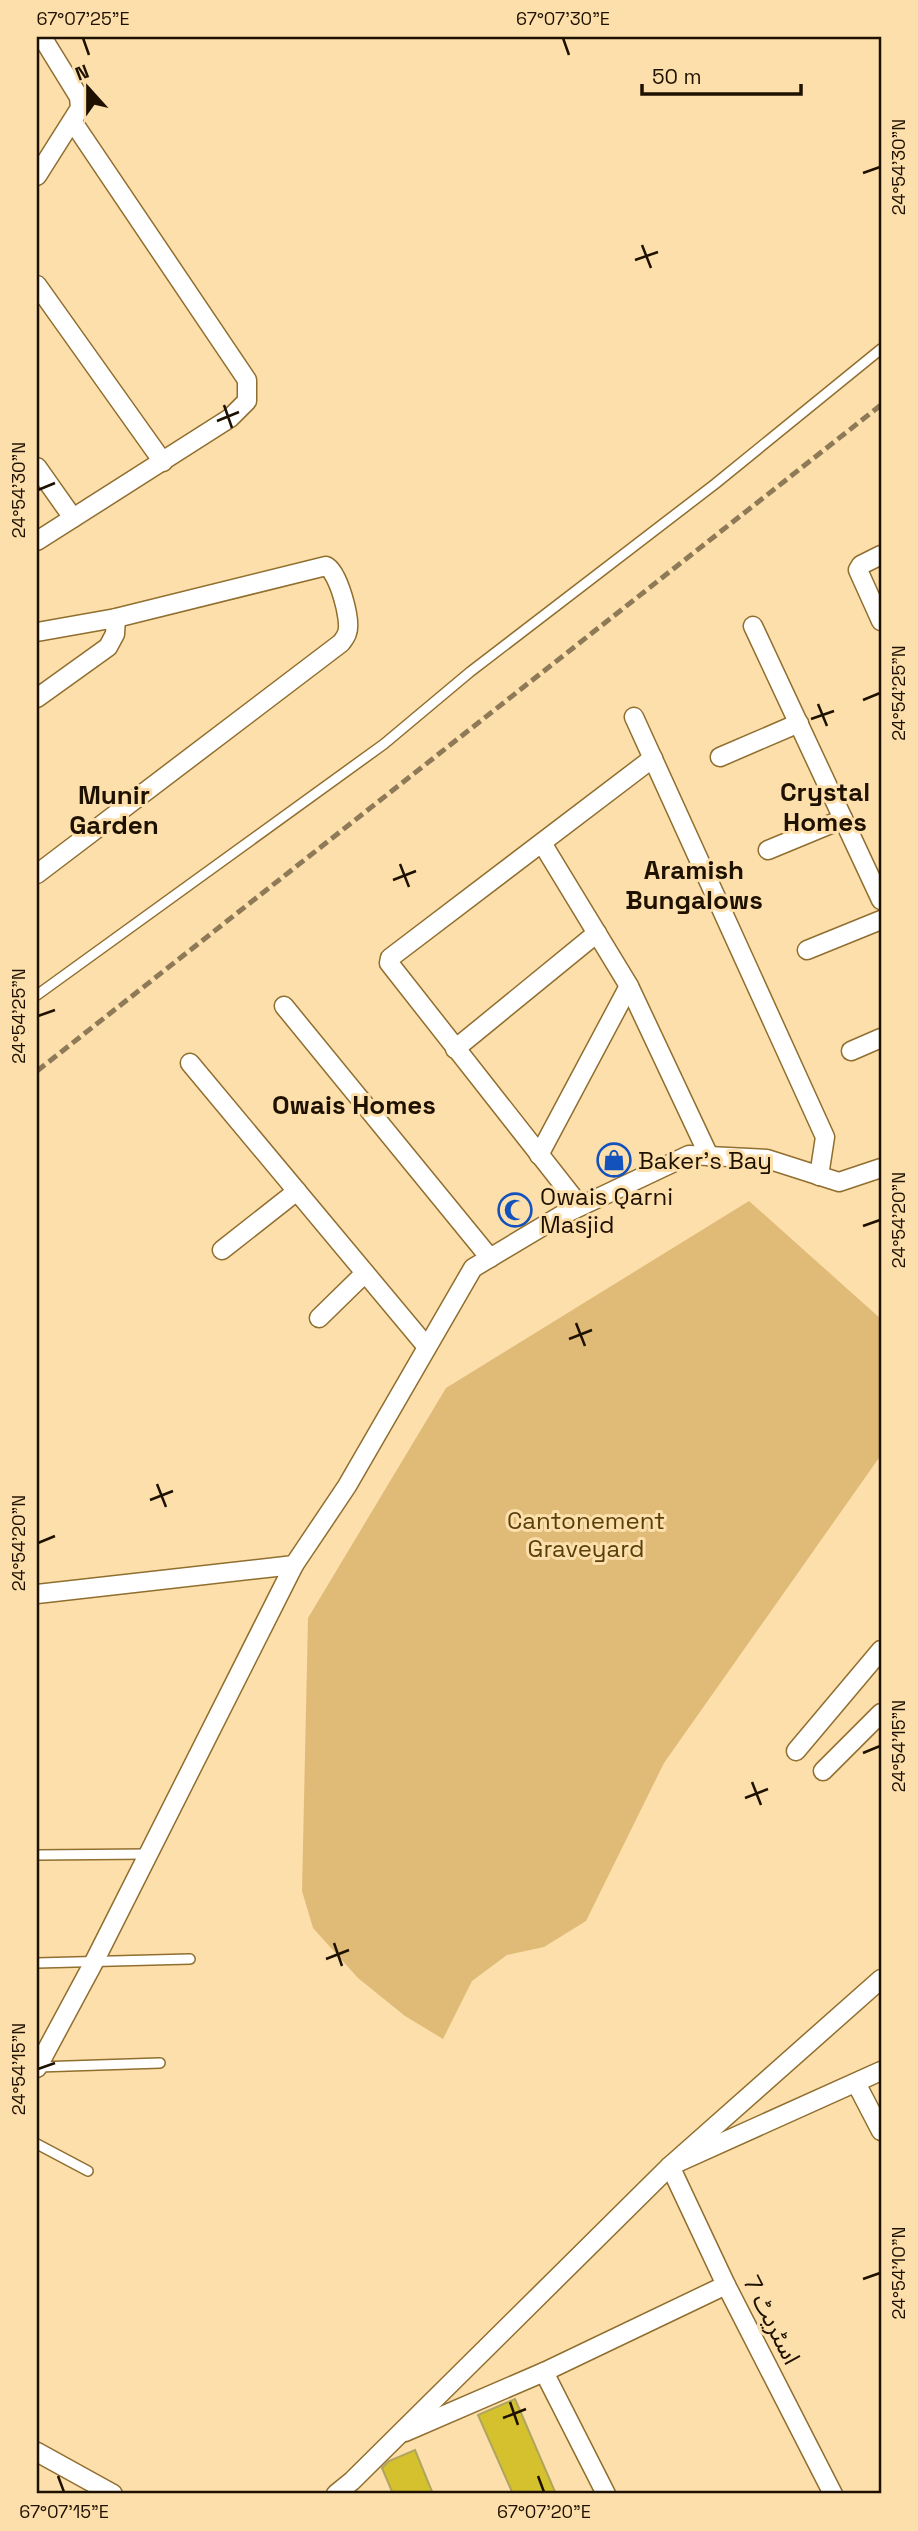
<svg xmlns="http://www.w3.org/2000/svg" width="918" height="2531" viewBox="0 0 918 2531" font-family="'Space Grotesk','Noto Sans Arabic',sans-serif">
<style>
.green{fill:#e0bb78}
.building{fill:#d5c12e;stroke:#b0a55f;stroke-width:2}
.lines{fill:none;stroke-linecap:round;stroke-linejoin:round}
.lane-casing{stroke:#906e2e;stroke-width:12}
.street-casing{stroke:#906e2e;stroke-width:21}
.lane{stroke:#fff;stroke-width:9}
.street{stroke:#fff;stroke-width:18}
.rail{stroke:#8f7a57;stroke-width:5;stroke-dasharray:10 5;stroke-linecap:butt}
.ticks{fill:none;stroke:#1e1100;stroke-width:2.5}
.labels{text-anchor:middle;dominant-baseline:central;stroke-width:6;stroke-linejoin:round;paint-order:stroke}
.poi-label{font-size:24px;fill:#1e1100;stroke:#fddfac;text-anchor:start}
.park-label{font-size:24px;fill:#583f0a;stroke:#fddfac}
.street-label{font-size:24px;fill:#1e1100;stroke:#fddfac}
.neighbourhood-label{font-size:26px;font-weight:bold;fill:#1e1100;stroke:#fddfac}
.neatline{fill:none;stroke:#1e1100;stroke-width:2.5}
.ticks-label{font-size:18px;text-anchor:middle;fill:#1e1100}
</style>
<rect width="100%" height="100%" fill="#fddfac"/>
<!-- green -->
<polygon class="green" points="749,1201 881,1319 881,1455 664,1763 586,1921 544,1947 507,1955 472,1981 443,2039 405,2016 358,1978 313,1928 302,1891 308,1618 446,1388"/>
<!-- building -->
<g class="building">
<polygon points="515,2399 556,2494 513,2494 478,2415"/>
<polygon points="415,2450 433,2494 393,2494 382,2468 389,2461"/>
</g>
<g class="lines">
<defs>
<g id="lane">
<polyline points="37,995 384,744 470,672 715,484 881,349"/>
<polyline points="37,1855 148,1854"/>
<polyline points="37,1963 190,1959"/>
<polyline points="38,2067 160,2063"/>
<polyline points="37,2144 88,2171"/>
</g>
<g id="street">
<polyline points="37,176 80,108 79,97 42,37"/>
<polyline points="37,285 163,462"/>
<polyline points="37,467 73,518"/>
<polyline points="37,541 230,418 247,401 247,380 73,122"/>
<polyline points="881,555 861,565 858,570 881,621"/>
<polyline points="753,626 881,900"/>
<path d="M37,632L116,618L326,566C338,571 352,621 347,633C346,637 343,640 341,643L37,874"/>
<polyline points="37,698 108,647 115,634 116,618"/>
<polyline points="634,717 825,1137 819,1176"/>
<polyline points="720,757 799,723"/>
<polyline points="542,843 629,986 709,1156"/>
<polyline points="768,850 843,819"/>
<polyline points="807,950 881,920"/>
<polyline points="284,1006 490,1258"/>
<polyline points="455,1049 597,933"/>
<polyline points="851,1051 881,1038"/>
<polyline points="190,1063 427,1347"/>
<polyline points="539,1155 629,986"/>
<polyline points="580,1206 389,963 390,958 653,758"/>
<polyline points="222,1250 297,1191"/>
<polyline points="319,1318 365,1273"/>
<polyline points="37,1594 294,1565 347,1486 473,1268 560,1216 689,1155 767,1159 839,1182 881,1168"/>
<polyline points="796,1751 881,1650"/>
<polyline points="823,1771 881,1713"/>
<polyline points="37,2068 94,1962 294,1565"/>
<polyline points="856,2083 881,2131"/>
<polyline points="544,2372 606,2494"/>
<polyline points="405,2432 544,2372 726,2285"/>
<polyline points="37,2452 113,2494"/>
<polyline points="336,2494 352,2481 670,2166 881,1979"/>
<polyline points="833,2494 726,2285 670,2166 881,2071"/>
</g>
</defs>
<!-- lane casing -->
<use href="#lane" class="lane-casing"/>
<!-- street casing -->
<use href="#street" class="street-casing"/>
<!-- lane -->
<use href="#lane" class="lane"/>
<!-- street -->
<use href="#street" class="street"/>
<!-- rail -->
<polyline class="rail" points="37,1071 881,405"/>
</g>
<!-- ticks -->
<path class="ticks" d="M83,38L89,55M563,38L569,55M863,173L880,167M642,245L651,268M635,260L658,252M224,405L232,428M217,421L239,412M38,490L55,483M863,700L880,693M818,704L827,726M811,719L834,711M400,864L409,887M393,880L416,871M38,1016L55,1010M863,1226L880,1220M576,1323L585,1346M569,1339L592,1330M157,1484L166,1507M150,1500L173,1491M38,1543L55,1536M863,1753L880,1746M752,1782L761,1805M745,1798L768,1789M334,1943L342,1966M326,1959L349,1950M38,2069L55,2063M863,2279L880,2273M510,2402L518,2425M503,2418L526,2409M58,2476L64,2492M538,2476L544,2492"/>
<!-- icons -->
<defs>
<symbol id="shop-ring" viewBox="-11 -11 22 22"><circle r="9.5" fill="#fddfac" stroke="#1352bd" stroke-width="1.5"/><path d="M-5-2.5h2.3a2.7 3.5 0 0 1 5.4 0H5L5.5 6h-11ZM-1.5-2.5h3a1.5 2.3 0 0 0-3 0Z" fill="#1352bd"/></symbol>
<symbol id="mosque-ring" viewBox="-11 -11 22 22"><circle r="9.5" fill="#fddfac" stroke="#1352bd" stroke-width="1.5"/><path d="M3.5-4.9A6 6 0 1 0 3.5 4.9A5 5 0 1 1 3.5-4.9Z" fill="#1352bd"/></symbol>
</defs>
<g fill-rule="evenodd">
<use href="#shop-ring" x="595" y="1141" width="38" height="38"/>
<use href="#mosque-ring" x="496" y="1191" width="38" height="38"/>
</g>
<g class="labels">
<!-- poi labels -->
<g class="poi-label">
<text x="638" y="1160">Baker's Bay</text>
<text x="540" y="1196">Owais Qarni<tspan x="540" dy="28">Masjid</tspan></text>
</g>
<!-- park labels -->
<g class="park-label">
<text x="586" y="1520">Cantonement<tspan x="586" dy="28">Graveyard</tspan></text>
</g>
<!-- street labels -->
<g class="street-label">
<text transform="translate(772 2320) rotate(63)">اسٹریٹ 7</text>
</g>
<!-- neighbourhood labels -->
<g class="neighbourhood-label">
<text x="825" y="792">Crystal<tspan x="825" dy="30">Homes</tspan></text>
<text x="114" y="795">Munir<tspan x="114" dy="30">Garden</tspan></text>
<text x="694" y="870">Aramish<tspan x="694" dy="30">Bungalows</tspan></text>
<text x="354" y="1105">Owais Homes</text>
</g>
</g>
<!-- border -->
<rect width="918" height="2531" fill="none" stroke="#fddfac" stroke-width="77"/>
<!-- north arrow -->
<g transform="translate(88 88) rotate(339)" stroke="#fddfac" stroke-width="5" paint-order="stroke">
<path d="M0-5L12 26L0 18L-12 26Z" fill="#1e1100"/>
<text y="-10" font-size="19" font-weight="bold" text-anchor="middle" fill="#1e1100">N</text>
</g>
<!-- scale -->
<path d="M642 84v10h159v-10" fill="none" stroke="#1e1100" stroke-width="3.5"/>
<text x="652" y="84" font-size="21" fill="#1e1100" stroke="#fddfac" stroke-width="5" paint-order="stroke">50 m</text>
<rect x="38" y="38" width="842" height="2454" class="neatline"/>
<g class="ticks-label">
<text x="83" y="25">67°07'25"E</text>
<text x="563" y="25">67°07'30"E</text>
<text transform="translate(899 167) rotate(-90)" y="6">24°54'30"N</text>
<text transform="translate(19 490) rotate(-90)" y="6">24°54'30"N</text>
<text transform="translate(899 693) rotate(-90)" y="6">24°54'25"N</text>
<text transform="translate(19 1016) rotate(-90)" y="6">24°54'25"N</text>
<text transform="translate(899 1220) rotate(-90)" y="6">24°54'20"N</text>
<text transform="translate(19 1543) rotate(-90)" y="6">24°54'20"N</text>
<text transform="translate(899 1746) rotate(-90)" y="6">24°54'15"N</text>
<text transform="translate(19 2069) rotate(-90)" y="6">24°54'15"N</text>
<text transform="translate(899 2273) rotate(-90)" y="6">24°54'10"N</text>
<text x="64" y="2518">67°07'15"E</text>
<text x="544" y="2518">67°07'20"E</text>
</g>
</svg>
